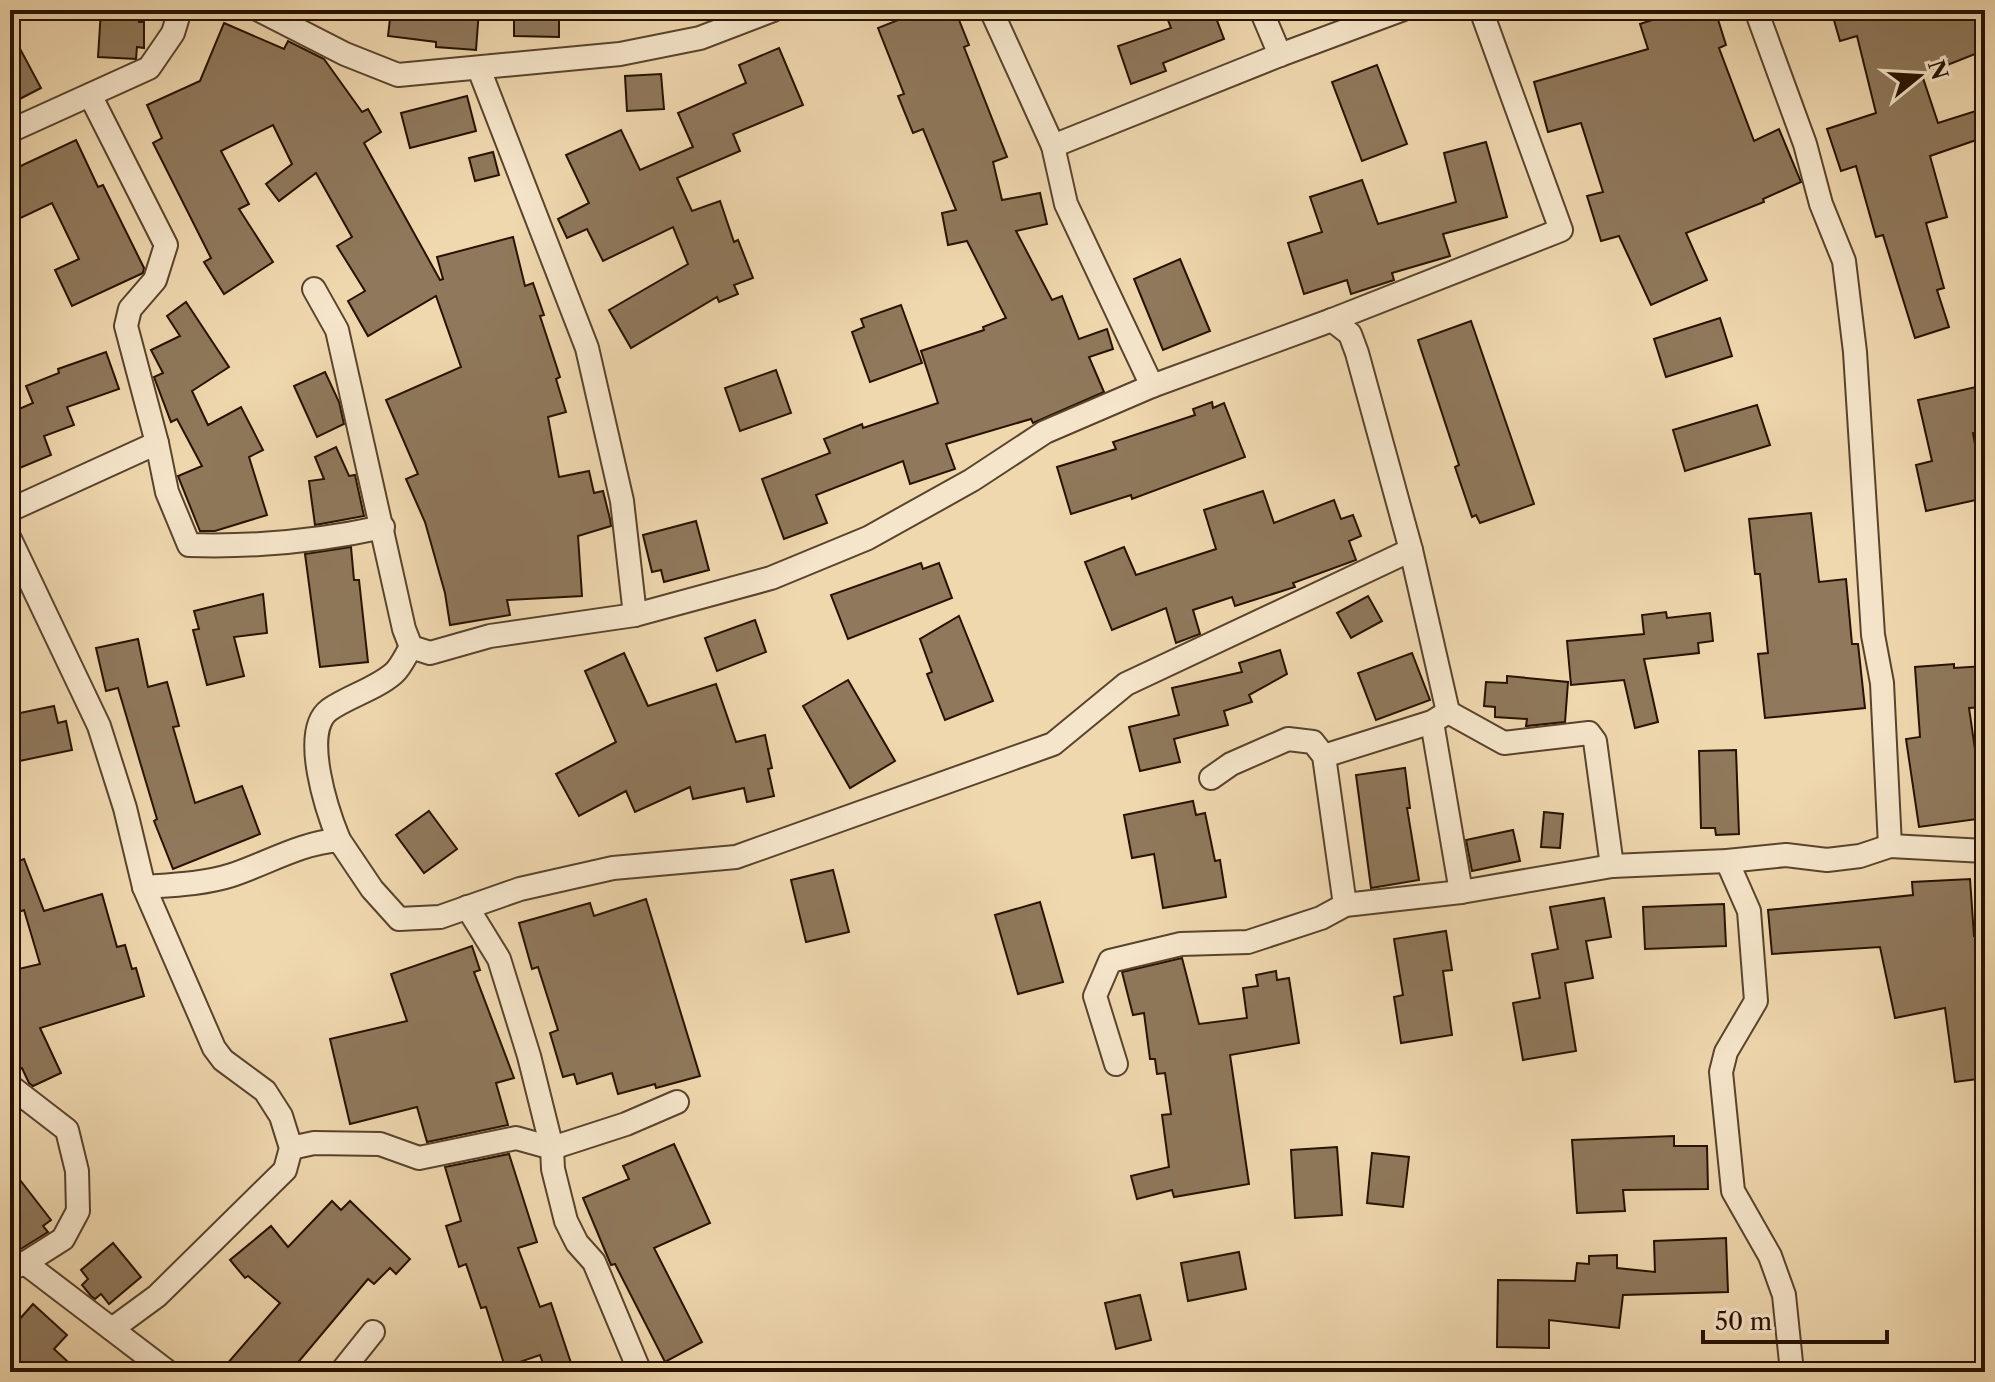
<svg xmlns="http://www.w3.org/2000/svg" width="1995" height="1382" viewBox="0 0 1995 1382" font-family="'Libre Caslon Text',serif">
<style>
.building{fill:#8f785b;stroke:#271201;stroke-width:2}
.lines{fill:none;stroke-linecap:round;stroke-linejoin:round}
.minor-casing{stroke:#59432c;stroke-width:26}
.minor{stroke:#f5e5ca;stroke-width:22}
</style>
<rect width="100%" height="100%" fill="#efd7ae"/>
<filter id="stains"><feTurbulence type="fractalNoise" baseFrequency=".0025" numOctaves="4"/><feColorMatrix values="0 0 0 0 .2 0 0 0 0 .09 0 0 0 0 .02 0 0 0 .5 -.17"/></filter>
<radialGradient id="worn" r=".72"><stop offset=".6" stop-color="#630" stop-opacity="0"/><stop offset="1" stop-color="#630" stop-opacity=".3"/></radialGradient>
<!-- building -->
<g class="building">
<polygon points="101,10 140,10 139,22 144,22 144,48 137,47 136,59 98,57"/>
<polygon points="391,10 479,10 476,50 436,47 436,42 388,36"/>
<polygon points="514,10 559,10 559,37 514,36"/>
<polygon points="923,10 955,10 969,45 964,47 1007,157 993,162 1002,200 1040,193 1047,224 1016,231 1052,300 1062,296 1079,339 1107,329 1113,349 1089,357 1104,392 1033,423 1031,419 946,444 955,469 910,484 903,461 816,495 827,523 784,539 762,479 830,453 824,439 862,424 863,428 938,403 921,351 984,330 983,327 1006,318 967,241 948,245 942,213 956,210 923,129 913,133 898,96 904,94 878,28"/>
<polygon points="1164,10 1213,10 1224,39 1163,63 1166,71 1131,84 1118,46 1171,28"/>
<polygon points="1683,10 1715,10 1726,45 1719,48 1754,141 1779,129 1801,182 1763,199 1764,202 1686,233 1707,280 1651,305 1619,236 1601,241 1587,196 1603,192 1581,123 1548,132 1534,82 1648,49 1640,24"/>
<polygon points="1831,10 1985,10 1985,50 1922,75 1938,123 1985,108 1985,137 1930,156 1947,217 1926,223 1944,288 1937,290 1949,327 1915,338 1883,235 1876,237 1856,166 1841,171 1827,129 1876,113 1857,36 1840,41"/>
<polygon points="224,23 284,49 288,41 324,59 362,112 368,109 381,132 364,143 440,280 443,279 437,257 513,237 525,286 533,283 544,315 540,316 560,377 556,379 566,412 548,417 559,477 589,471 594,493 603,491 610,519 611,526 578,536 582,596 507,600 510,615 450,625 445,593 425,522 406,479 418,474 386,400 461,367 436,296 368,336 348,301 365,291 337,246 352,237 316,173 279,201 266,184 292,164 273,125 221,151 249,204 239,209 273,262 224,294 204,262 211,258 153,143 162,138 147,105 200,81"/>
<polygon points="10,30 41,88 10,104"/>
<polygon points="779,48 803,105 733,134 740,151 677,178 692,211 720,201 734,242 738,240 753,278 734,285 738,294 719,302 717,297 631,348 609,310 688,264 673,227 603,261 587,229 567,238 558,219 589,203 566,155 621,130 640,170 693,147 678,113 746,83 739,65"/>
<polygon points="1377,65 1407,144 1362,161 1332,82"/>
<polygon points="661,74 664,109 627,111 625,76"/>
<polygon points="467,96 476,131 410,148 401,113"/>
<polygon points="76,140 98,187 103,185 144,268 143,273 72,306 55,270 79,259 52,203 10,223 10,171"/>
<polygon points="1486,142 1507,217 1443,234 1450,256 1392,273 1394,280 1351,294 1347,280 1304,294 1288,243 1322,232 1310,197 1362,180 1378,224 1456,202 1444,153"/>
<polygon points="493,152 499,175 475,181 469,158"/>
<polygon points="1180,259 1210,331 1163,350 1134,279"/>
<polygon points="186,302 229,367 192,391 208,425 241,407 263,450 249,457 267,515 215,531 200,531 178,476 202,466 177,419 171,422 154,377 163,373 151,350 180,336 167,316"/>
<polygon points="901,305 922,363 870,382 852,332 864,327 861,319"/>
<polygon points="1720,318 1732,356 1666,377 1654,339"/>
<polygon points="1471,321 1534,504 1480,523 1476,515 1472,517 1455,467 1459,465 1418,340"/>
<polygon points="106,352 119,389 67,407 74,425 44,436 51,455 10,472 10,413 33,403 26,386 59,373 58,369"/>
<polygon points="776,370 791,413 740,431 725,388"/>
<polygon points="325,372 339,402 344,424 317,437 294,386"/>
<polygon points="1985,385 1985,431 1973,433 1985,498 1926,511 1916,465 1932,461 1918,400"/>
<polygon points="1212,402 1213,408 1224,403 1245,457 1132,499 1131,495 1071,514 1057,467 1116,449 1113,442 1195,415 1193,409"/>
<polygon points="1757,405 1770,445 1685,471 1673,430"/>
<polygon points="336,447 349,476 355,475 364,516 315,525 309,481 324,479 315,457"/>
<polygon points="1263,491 1274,523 1334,500 1341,519 1353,515 1361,536 1349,541 1356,560 1293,583 1295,587 1235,606 1232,597 1193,610 1200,634 1176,643 1166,608 1112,630 1085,562 1124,547 1136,575 1216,549 1204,510"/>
<polygon points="1811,513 1819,582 1846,579 1852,644 1858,644 1865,708 1765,718 1758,654 1768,653 1760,574 1755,574 1749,519"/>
<polygon points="696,521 709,570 664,582 661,570 652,572 643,535"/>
<polygon points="351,547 354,580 359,580 368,662 320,667 305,554"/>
<polygon points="921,563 923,569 939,563 952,598 848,639 831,595"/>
<polygon points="263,594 267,633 234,637 244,676 207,685 193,630 199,629 194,611"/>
<polygon points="1368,596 1382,621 1351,638 1337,613"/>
<polygon points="1666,612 1667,618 1710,613 1713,641 1698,643 1699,653 1644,659 1658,722 1635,728 1624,680 1571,685 1567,641 1644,634 1642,615"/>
<polygon points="959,616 993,701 945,720 927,674 932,672 920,639"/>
<polygon points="755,620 766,652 717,671 705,638"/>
<polygon points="138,639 148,687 167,682 179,726 173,727 195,803 242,786 260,834 173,869 154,821 157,819 118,688 106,691 96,648"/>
<polygon points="1280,650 1287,674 1249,695 1252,702 1224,711 1228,725 1174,739 1180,762 1140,771 1129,727 1179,715 1172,688 1242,672 1239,663"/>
<polygon points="624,653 648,706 716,684 736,742 765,735 772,768 768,769 774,796 747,802 744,788 693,799 690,787 635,812 626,791 579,816 556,774 616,742 585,671"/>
<polygon points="1412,653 1430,700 1376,720 1358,673"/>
<polygon points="1954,664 1954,668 1985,666 1985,707 1969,708 1985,818 1919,827 1906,739 1920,737 1915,667"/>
<polygon points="1507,676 1568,682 1565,722 1526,726 1527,719 1495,717 1495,707 1484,706 1486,682 1507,683"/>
<polygon points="848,680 895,761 850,788 803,706"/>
<polygon points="54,706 58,723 66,721 72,750 10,763 10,715"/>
<polygon points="1736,750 1739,834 1716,835 1715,828 1701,828 1699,751"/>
<polygon points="1405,768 1410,808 1407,808 1419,880 1371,888 1356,775"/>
<polygon points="1193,801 1196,815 1205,813 1215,861 1220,860 1226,897 1163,908 1154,854 1132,858 1124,815"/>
<polygon points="429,811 457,849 424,873 396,835"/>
<polygon points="1544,812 1563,814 1560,848 1541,847"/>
<polygon points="1513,830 1520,861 1472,871 1466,840"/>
<polygon points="24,859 44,911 102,894 117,947 125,945 132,969 136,968 144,996 40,1028 61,1073 33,1086 29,1083 22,1068 16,1071 10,1059 10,971 40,964 24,910 10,915 10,888 17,886 10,864"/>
<polygon points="833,870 849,932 806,942 791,880"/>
<polygon points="1970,879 1974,936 1985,935 1985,1078 1955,1082 1945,1008 1895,1018 1880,947 1772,954 1768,910 1913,895 1912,882"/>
<polygon points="1604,898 1611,937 1586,941 1593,978 1565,983 1576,1051 1523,1060 1513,1003 1540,998 1532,954 1558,949 1550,907"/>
<polygon points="646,899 700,1076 656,1088 655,1084 618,1094 612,1073 577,1084 574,1074 563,1077 550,1033 558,1030 538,967 532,969 519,923 590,903 594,916"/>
<polygon points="1040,902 1063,982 1018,994 995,915"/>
<polygon points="1724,904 1726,946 1645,949 1643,907"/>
<polygon points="1446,931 1452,970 1443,971 1452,1035 1401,1043 1394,997 1403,995 1394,939"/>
<polygon points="472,946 480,970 474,972 514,1078 496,1083 508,1125 427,1142 417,1107 350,1124 330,1039 407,1021 391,974"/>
<polygon points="1182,958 1199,1024 1247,1018 1243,988 1258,986 1256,975 1276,971 1277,980 1289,978 1299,1043 1230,1055 1249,1184 1174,1197 1172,1190 1137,1199 1131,1176 1169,1167 1162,1115 1171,1114 1165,1073 1157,1074 1155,1059 1150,1059 1144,1013 1133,1015 1122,972"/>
<polygon points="1674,1136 1674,1146 1707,1146 1708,1189 1623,1190 1625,1211 1577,1213 1572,1140"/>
<polygon points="674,1144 710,1223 654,1248 702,1342 665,1362 615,1264 611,1265 583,1198 629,1179 623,1166"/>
<polygon points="1337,1147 1342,1215 1295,1218 1291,1150"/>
<polygon points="1372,1153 1409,1157 1403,1207 1367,1203"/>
<polygon points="509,1154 537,1242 518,1248 540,1307 551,1303 574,1372 546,1372 540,1355 505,1367 486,1307 481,1308 466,1264 459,1267 446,1226 461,1221 445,1167"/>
<polygon points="10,1167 51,1220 43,1226 48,1232 19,1250 10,1238"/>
<polygon points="332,1201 341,1210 350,1201 410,1259 396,1274 390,1268 374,1284 368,1279 290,1372 220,1372 280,1303 248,1276 245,1278 230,1260 271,1226 288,1247"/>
<polygon points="1726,1238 1728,1292 1623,1295 1619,1328 1549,1320 1549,1348 1497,1347 1498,1280 1575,1281 1577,1263 1589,1264 1589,1256 1617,1255 1617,1268 1655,1272 1654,1241"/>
<polygon points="113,1243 141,1277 109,1304 101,1294 95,1299 91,1296 82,1285 88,1279 81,1270"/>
<polygon points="1239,1252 1246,1289 1188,1301 1181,1263"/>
<polygon points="1140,1295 1151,1340 1116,1349 1105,1303"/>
<polygon points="33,1304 67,1335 54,1349 79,1372 10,1372 10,1330"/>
</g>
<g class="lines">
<defs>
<g id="minor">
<polyline points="259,10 345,54 398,75 620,54 700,38 773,10"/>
<polyline points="991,10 1053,146 1066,204 1152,386"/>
<polyline points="1261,10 1280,55"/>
<polyline points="1756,10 1805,144 1821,204 1844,261 1855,352 1873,635 1882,683 1890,846"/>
<polyline points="479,69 587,348 622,501 635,615"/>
<path d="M90,95L166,245L155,280L130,309L126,326L157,443L167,492L189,545C253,547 320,541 383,527"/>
<polyline points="10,131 149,68 173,33 180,10"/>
<polyline points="1053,146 1280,55 1401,10"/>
<polyline points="314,289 337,330 404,629 411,647 430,653 490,636 635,615 771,578 868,538 972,480 1045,432 1152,386 1332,320 1561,230 1481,10"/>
<polyline points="10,510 157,443"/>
<polyline points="10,539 99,726 125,808 144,887 214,1048 223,1060 265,1091 281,1116 291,1148 285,1170 157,1296 112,1329"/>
<polyline points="1448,712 1504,743 1589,733 1595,741 1612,866"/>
<polyline points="1432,722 1461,892"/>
<polyline points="1324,756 1432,722 1448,712 1411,550 1357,353 1350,334 1332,320"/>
<polyline points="1211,778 1231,764 1288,739 1313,742 1324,756 1345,905"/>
<path d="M339,840C328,813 300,732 329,710C349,696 376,689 394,673C401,667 406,655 411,647"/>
<polyline points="1727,861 1749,911 1756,1001 1726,1052 1721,1072 1733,1191 1770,1256 1784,1295 1792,1372"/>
<path d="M144,887C173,885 204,884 232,875C268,863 300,843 339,840L372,889L399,919L440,917L520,889L613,868L736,857L1053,744L1126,684L1411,550"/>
<polyline points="467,907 499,959 529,1056 552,1148 553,1169 566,1221 577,1243 594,1262 640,1372"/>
<polyline points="1116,1064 1095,996 1110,961 1181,944 1248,942 1321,918 1345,905 1461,892 1612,866 1727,861 1786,855 1827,860 1860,856 1890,846 1985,851"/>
<polyline points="10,1086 67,1130 77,1171 78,1211 63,1239 25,1263 10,1269"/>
<polyline points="291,1148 314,1143 380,1144 419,1158 516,1138 552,1148 626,1124 677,1102"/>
<polyline points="25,1263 168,1372"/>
<polyline points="341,1372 373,1332"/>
</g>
</defs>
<!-- minor casing -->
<use href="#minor" class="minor-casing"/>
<!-- minor -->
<use href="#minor" class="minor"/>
</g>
<!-- margin -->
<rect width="1995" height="1382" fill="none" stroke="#efd7ae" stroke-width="40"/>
<rect x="12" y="12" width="1971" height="1358" fill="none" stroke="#271201" stroke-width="4"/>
<rect x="20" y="20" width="1955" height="1342" fill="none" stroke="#271201" stroke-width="2"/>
<!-- north arrow -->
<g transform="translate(1919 76) rotate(72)" stroke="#f5e5ca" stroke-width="6" paint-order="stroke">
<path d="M0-6L14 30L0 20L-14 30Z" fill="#271201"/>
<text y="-12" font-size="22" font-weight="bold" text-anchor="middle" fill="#271201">N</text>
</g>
<!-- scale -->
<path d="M1703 1330v12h184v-12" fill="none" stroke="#271201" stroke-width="4"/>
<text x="1715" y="1330" font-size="24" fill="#271201" stroke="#f5e5ca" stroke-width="6" paint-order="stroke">50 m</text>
<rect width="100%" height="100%" filter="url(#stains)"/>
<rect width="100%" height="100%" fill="url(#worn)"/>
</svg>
